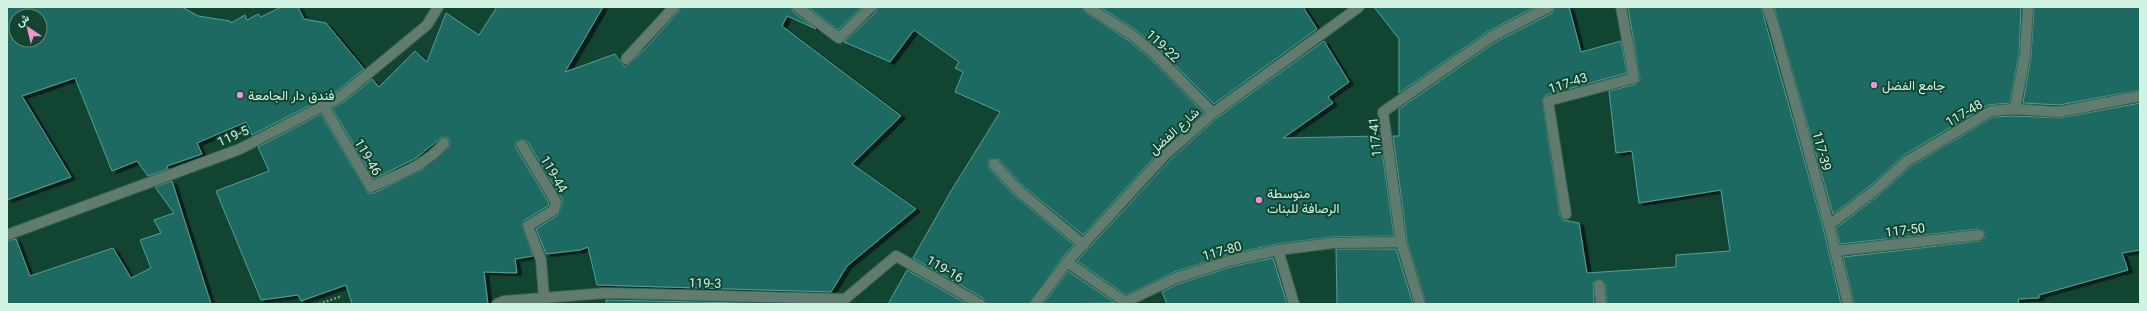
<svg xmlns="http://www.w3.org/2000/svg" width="2147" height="311" viewBox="0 0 2147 311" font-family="Roboto,Vazirmatn,sans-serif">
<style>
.building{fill:#1f6b62;stroke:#52a196;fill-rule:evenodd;filter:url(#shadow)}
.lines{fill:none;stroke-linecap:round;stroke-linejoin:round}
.minor-casing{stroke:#356451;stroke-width:12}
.path{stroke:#729c89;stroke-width:2.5;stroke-dasharray:2 2;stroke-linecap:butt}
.minor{stroke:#617b6e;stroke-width:10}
.poi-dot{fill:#f690cf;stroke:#124531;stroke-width:1.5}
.labels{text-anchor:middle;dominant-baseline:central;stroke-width:4;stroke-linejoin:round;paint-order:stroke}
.street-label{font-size:13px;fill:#d2f3e2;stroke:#124531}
.poi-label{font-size:13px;fill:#d2f3e2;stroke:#124531;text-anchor:start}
</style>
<defs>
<filter id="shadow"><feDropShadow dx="4.5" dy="2.5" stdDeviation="0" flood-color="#0009"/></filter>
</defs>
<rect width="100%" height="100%" fill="#124531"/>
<!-- building -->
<g class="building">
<path d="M7,7H182L198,16L230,21L231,23L245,15L247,20L258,14L261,17L281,7H298L304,19L326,23L364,69L336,92L252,135L246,122L197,143L202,154L167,166L168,169L148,176L137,161L112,171L75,78L22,96L71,177L7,200ZM16,16H40V40H16Z"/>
<polygon points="497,7 603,7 565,72 615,54 625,67 646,48 679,11 680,7 791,7 793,12 816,29 787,16 782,26 901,116 852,164 916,209 847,266 831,292 597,285 588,247 580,250 546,254 536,229 558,215 562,204 562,199 528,142 522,139 516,142 516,148 549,203 548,206 525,220 522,225 533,256 515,259 517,273 484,272 488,304 352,304 346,285 301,301 298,295 261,300 216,191 269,171 258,147 321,114 368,193 374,193 423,169 449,147 450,141 448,138 442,137 416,158 374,179 332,108 344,102 372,79 379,87 415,51 427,62 446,13 479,35"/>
<polygon points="808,7 862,7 838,30"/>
<polygon points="877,7 1082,7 1085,12 1128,40 1152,60 1204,113 1160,151 1083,235 1022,185 998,159 990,159 988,162 989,168 1013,194 1074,245 1062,258 1029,304 986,304 983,298 913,258 951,191 1000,112 955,92 963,72 955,68 959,62 914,30 890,62 844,42 876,12"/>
<polygon points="1100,7 1303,7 1317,29 1214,104 1160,50 1136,30"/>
<polygon points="1374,7 1535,7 1487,32 1399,93 1399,39"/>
<polygon points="1555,7 1569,7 1581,52 1621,41 1627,73 1546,95 1542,99 1560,215 1563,220 1579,223 1587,273 1676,267 1676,255 1730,251 1721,190 1639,203 1632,151 1616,153 1609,91 1636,84 1640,80 1628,7 1761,7 1823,227 1841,304 1607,304 1605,284 1599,279 1593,283 1594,304 1426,304 1407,241 1393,136 1399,136 1399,109 1494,43 1552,13"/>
<polygon points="1774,7 2021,7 2019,54 2010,103 1988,105 1904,155 1870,186 1833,214"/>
<polygon points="2034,7 2140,7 2140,90 2059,105 2023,103 2031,56"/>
<polygon points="1324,41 1349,82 1328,97 1333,103 1283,138 1380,136 1394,236 1332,237 1277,244 1231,254 1174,272 1126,295 1077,261 1170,160 1217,118"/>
<polygon points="2140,103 2140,250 2122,253 2128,270 2039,295 2039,298 2018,299 2019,304 1854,304 1843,257 1980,241 1985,237 1984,231 1978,229 1840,244 1836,228 1878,196 1911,166 1993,117 2015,116 2060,118"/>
<polygon points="172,181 211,304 7,304 7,241 16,239 30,276 113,248 131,278 151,268 140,240 161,233 154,220 174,213 155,187"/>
<polygon points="1336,249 1396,249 1413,304 1337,304"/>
<polygon points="1273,258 1287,304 1167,304 1162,292 1178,284 1234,266"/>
<polygon points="907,270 967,304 888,304"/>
<polygon points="1068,271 1115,303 1043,304"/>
<polygon points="606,300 785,304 606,304"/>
</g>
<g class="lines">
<defs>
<g id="minor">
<polyline points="797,7 839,38 871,7"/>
<polyline points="1088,7 1132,35 1156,55 1213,113"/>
<polyline points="1767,7 1773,23 1829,225 1848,304"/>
<polyline points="626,59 674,7"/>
<path d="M323,105L371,187C396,175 426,166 444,143"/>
<polyline points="2015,109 2025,55 2028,7"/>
<polyline points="522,145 556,202 554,210 528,226 541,260 544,298"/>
<polyline points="994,164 1018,190 1084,245"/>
<polyline points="1566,214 1548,101 1634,78 1621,7"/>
<polyline points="1829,225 1874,191 1907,161 1991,111 2015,109 2059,112 2140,96"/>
<polyline points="7,235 240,149 340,97 427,25 438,7"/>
<polyline points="1278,250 1294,304"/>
<polyline points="1835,251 1979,235"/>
<polyline points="1067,262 1125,302 1176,278 1232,260 1278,250 1333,243 1401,242"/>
<polyline points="1599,285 1601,304"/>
<polyline points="497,304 504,301 606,293 845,299 896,256 980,304"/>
<polyline points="1035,304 1067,262 1165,155 1213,113 1359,7"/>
<polyline points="1420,304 1401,242 1383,112 1491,37 1549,7"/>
</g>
</defs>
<!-- minor casing -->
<use href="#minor" class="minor-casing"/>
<!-- path -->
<polyline class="path" points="319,304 342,296"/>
<!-- minor -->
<use href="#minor" class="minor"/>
</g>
<!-- markers -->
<g class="poi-dot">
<circle cx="1874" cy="85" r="4"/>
<circle cx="240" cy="95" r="4"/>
<circle cx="1259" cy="200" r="4"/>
</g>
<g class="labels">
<!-- street labels -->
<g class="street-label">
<text transform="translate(1163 46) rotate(43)">119-22</text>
<text transform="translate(1568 83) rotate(-18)">117-43</text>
<text transform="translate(1964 113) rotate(-30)">117-48</text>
<text transform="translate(1174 131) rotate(-42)">شارع الفضل</text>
<text transform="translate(233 136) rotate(-24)">119-5</text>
<text transform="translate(1375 137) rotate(-95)">117-41</text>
<text transform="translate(1822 151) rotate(75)">117-39</text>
<text transform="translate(368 157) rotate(60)">119-46</text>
<text transform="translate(554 174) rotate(60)">119-44</text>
<text transform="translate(1905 230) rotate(-7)">117-50</text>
<text transform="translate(1222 251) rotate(-16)">117-80</text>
<text transform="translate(945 269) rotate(30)">119-16</text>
<text transform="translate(705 283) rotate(2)">119-3</text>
</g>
<!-- poi labels -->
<g class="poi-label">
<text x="1882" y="85">جامع الفضل</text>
<text x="248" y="95">فندق دار الجامعة</text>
<text x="1267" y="193">متوسطة<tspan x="1267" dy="15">الرصافة للبنات</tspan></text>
</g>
</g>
<!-- border -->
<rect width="2147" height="311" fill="none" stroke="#d2f3e2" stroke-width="16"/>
<!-- north arrow -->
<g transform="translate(28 28) rotate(325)"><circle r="19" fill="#124531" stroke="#5f8b78"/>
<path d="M0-3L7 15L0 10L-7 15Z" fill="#f690cf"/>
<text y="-6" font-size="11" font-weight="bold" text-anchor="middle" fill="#d2f3e2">ش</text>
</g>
</svg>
